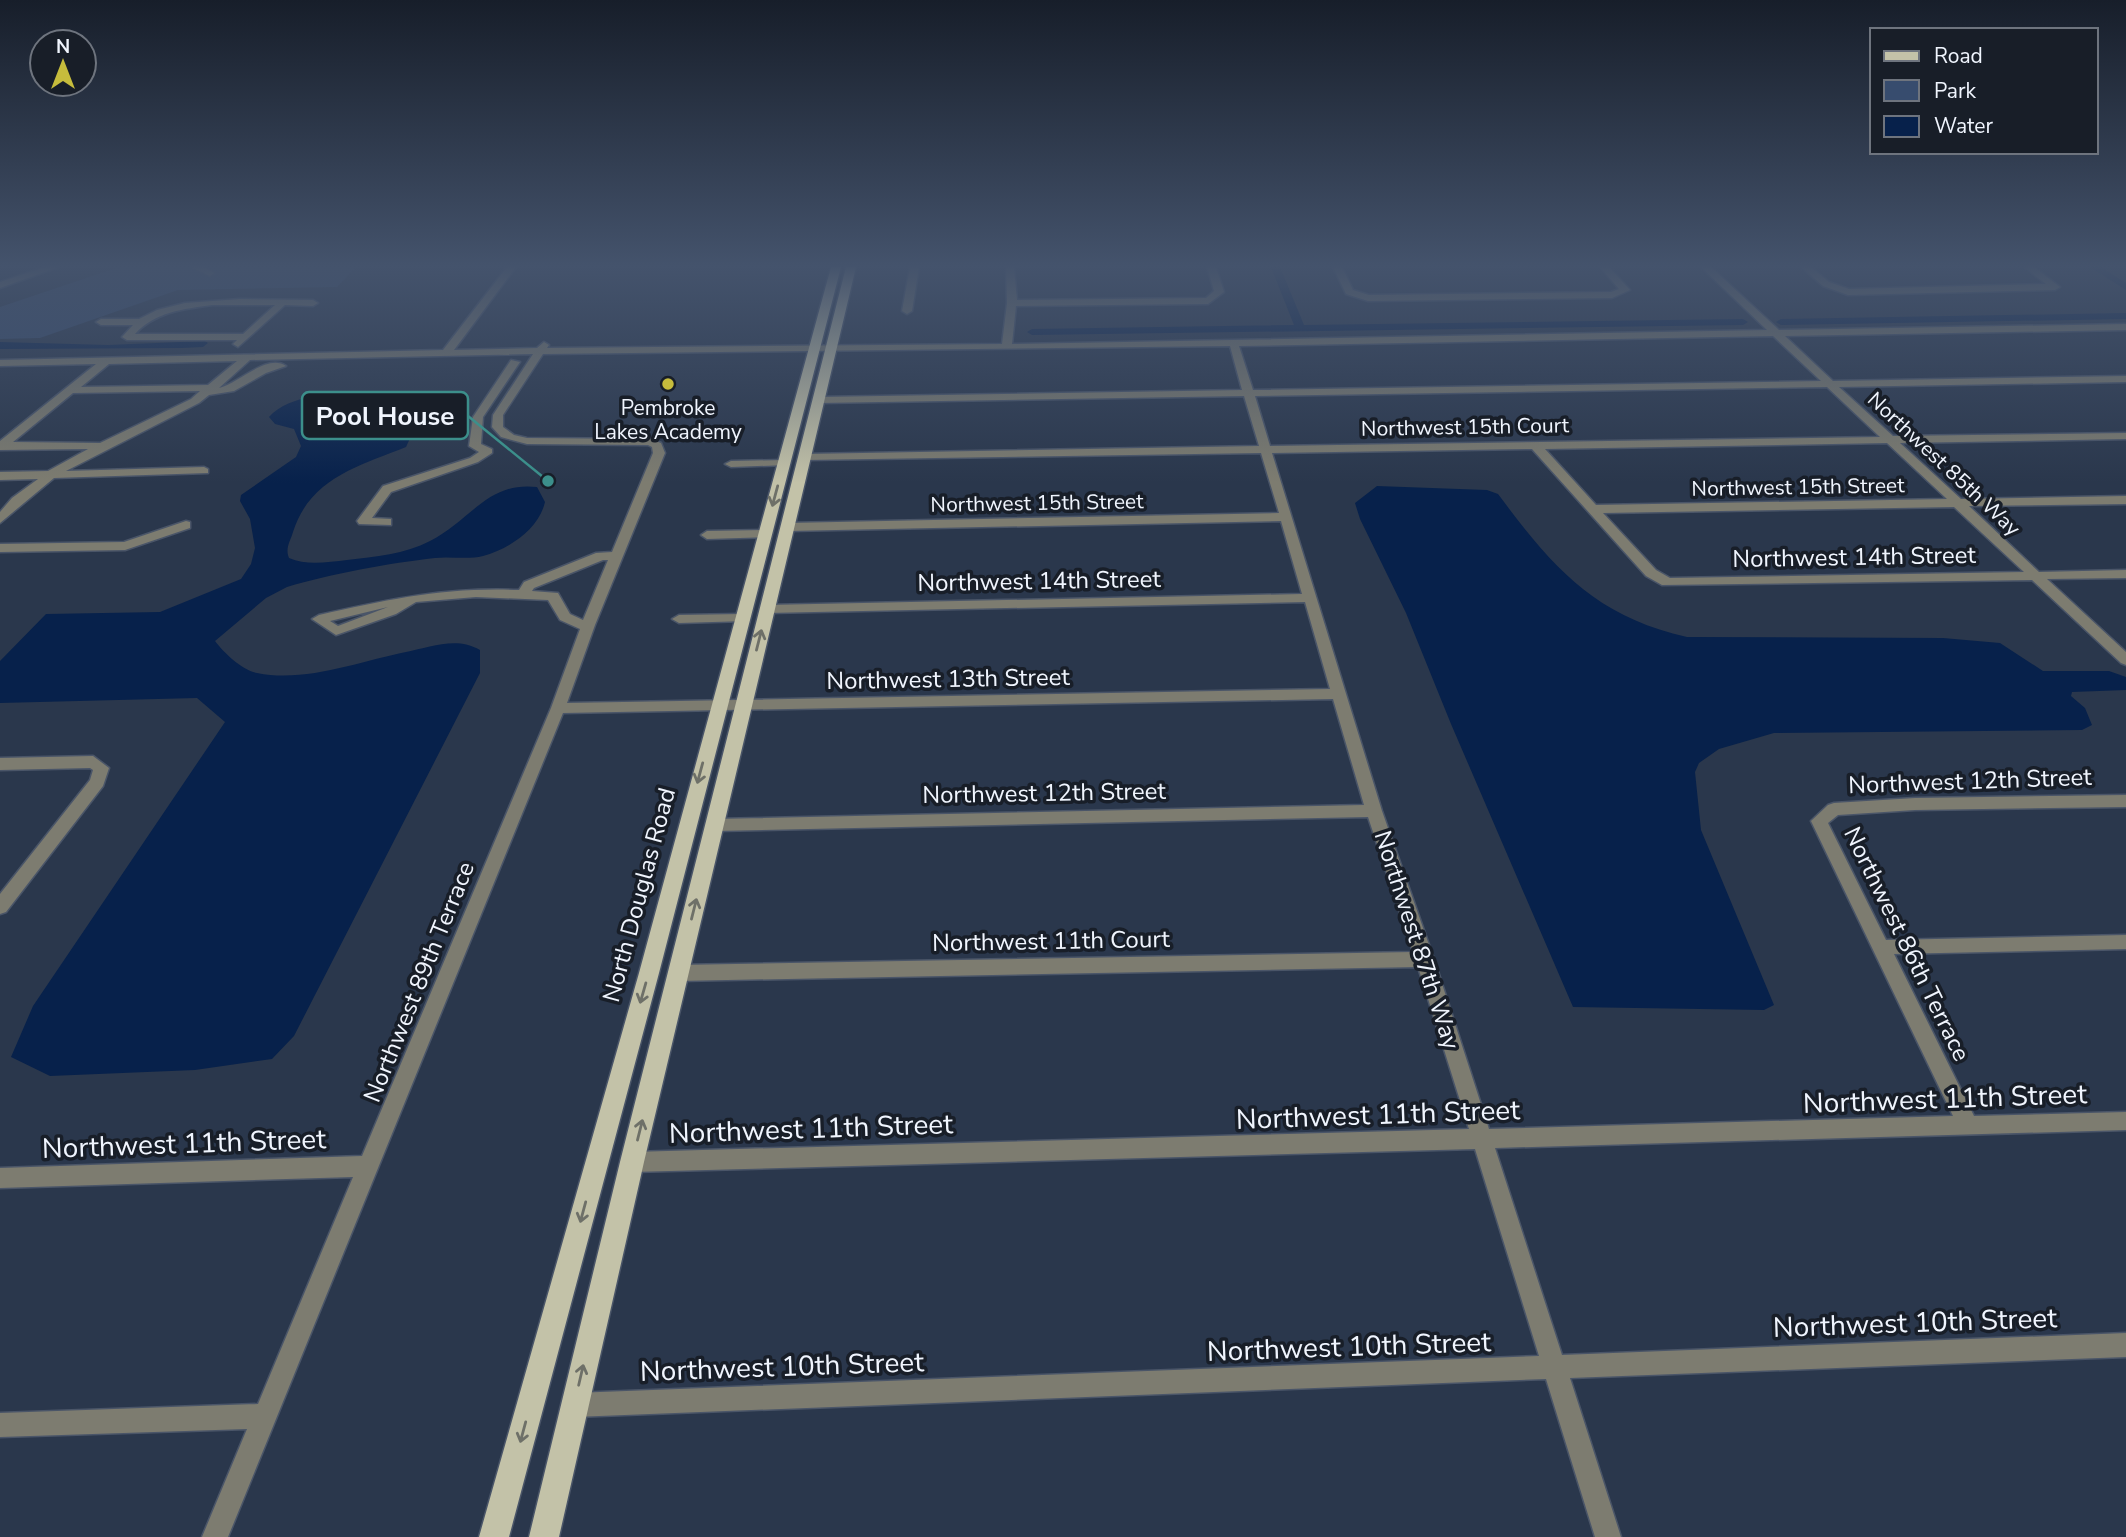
<svg xmlns="http://www.w3.org/2000/svg" width="2126" height="1537" viewBox="0 0 2126 1537" font-family="'Nunito Sans',sans-serif">
<style>
.green{fill:#374c6e}
.water{fill:#07214b}
.lines{fill:none;stroke-linecap:round;stroke-linejoin:round}
.canal{fill:#07214b;fill-rule:evenodd}
.minor-casing{stroke:#4a5568;stroke-width:3}
.major-casing{stroke:#4a5568;stroke-width:3}
.minor{fill:#7d7c70;fill-rule:evenodd}
.major{fill:#c3c2a8;fill-rule:evenodd}
.oneway{stroke:#6e7068}
.poi-dot{fill:#c6bc3c;stroke:#181e28;stroke-width:2.5}
.labels{text-anchor:middle;dominant-baseline:central;stroke-width:7;stroke-linejoin:round;paint-order:stroke}
.far-poi-label{font-size:21px;fill:#f0f5fe;stroke:#181e28}
.far-street-label{font-size:21px;fill:#f0f5fe;stroke:#181e28}
.street-label{font-size:24px;fill:#f0f5fe;stroke:#181e28}
.near-street-label{font-size:28px;fill:#f0f5fe;stroke:#181e28}
.leader{fill:none;stroke:#3c8f8b;stroke-width:2.5}
.callout-dot{fill:#3c8f8b;stroke:#181e28;stroke-width:2.5}
.callout{fill:#181e28;stroke:#3c8f8b;stroke-width:2.5}
.callout-label{font-size:26px;text-anchor:middle;font-weight:bold;fill:#f0f5fe}
</style>
<rect width="100%" height="100%" fill="#2a374c"/>
<!-- green -->
<polygon class="green" points="119,267 356,267 337,287 178,290 40,338 0,339 0,307"/>
<!-- water -->
<g class="water">
<polygon points="205,341 208,343 203,347 182,348 0,349 0,342 108,345"/>
<path d="M412,392L428,399L409,427L412,434L406,447C359,466 310,478 293,532C290,542 285,548 289,558C307,566 328,562 347,560C375,557 405,554 430,541C470,521 488,481 537,487L545,502C539,529 509,549 483,556C468,560 450,556 435,558C390,563 330,574 287,587L266,598L215,641C224,653 242,670 257,673C306,683 360,661 406,652C430,647 457,636 480,650V673L294,1036L272,1059L195,1070L50,1076L11,1057L33,1006L225,722L197,698L0,703V661L46,614L160,612L241,579L251,564L255,548L250,519L240,501L241,495L296,457L301,446L294,429L275,424L269,417C296,386 374,393 412,392Z"/>
<path d="M1377,486L1487,490L1498,494C1553,568 1595,616 1687,637L1943,638L2000,643L2043,671H2109L2126,677V690L2072,692L2071,696L2085,708L2092,725L2082,730L1774,733L1719,749L1699,763L1695,772L1701,830L1774,1005L1764,1010L1573,1007L1451,724L1406,613L1360,519L1355,503Z"/>
</g>
<g class="lines">
<!-- canal -->
<g class="canal">
<polygon points="1271,267 1280,267 1304,325 1743,319 1748,322 1743,325 1032,335 1027,332 1032,329 1294,325"/>
<polygon points="2090,267 2101,267 2126,283 2126,290"/>
<polygon points="2126,313 2126,319 1781,325 1776,322 1781,319"/>
</g>
<defs>
<g id="minor">
<polygon points="45,267 59,267 0,288 0,282"/>
<polygon points="191,267 204,267 214,273 210,276"/>
<path d="M507,267H516L454,350L537,348L544,342L549,345L547,348L1002,344L1007,303L1006,267H1014L1017,300L1206,298L1214,291L1207,267H1216L1224,292L1208,304L1016,306L1012,344L1767,330L1701,267H1711L1779,330L2126,324V330L1785,336L1833,381L2126,376V382L1839,387L1893,436L2126,433V439L1900,443L1961,499L2126,496V504L1969,506L2039,572L2126,570V578L2047,579L2126,652V665L2121,663L2032,580L1662,585L1646,576L1532,449L1272,453L1382,811L1434,959L1489,1129L1953,1116L1811,821L1828,805L1834,803L1915,798L2126,795V807L1915,810L1838,815L1828,823L1886,940L2126,935V949L1894,954L1974,1116L2126,1112V1130L1495,1148L1562,1355L2126,1333V1357L1570,1378L1621,1537H1595L1546,1379L574,1417L565,1414L562,1405L565,1396L574,1393L1539,1356L1475,1149L632,1172L625,1169L621,1162L625,1155L632,1152L1469,1129L1418,967L678,981L671,978L669,973L671,968L678,965L1413,952L1368,817L715,831L709,829L707,825L709,821L715,819L1364,805L1333,699L563,713L228,1537H202L247,1429L0,1437V1413L258,1404L353,1177L0,1188V1168L362,1156L551,708L580,629L560,620L548,600L476,597L416,602L396,614L336,635L312,619L319,615C390,599 446,587 519,590L524,582L596,553L612,552L653,453L652,447L648,445L527,444L501,437L492,427L493,415L533,354L250,360L219,388C238,384 267,353 286,366L266,373L234,391L209,395L199,403L66,471L204,467L208,469V473L54,478L0,523V512L12,498L38,479L0,480V472L48,471L88,449L0,450V441L96,364L0,366V360L443,350ZM1773,336L1821,381L1253,390L1239,346ZM1230,346L1242,390L819,397L814,400L819,403L1244,396L1259,446L805,454L799,457L805,460L1261,453L1279,513L788,523L782,527L788,531L1281,521L1302,594L767,605L760,609L767,613L1305,602L1330,689L567,703L595,625L665,453L661,443L650,439L527,438L514,435L503,427V415L543,354ZM237,361L208,385L81,387L109,364ZM1827,387L1880,437L1270,446L1255,396ZM200,391L191,399L100,443L13,442L73,393ZM1887,443L1947,499L1596,505L1545,449ZM1954,507L2024,572L1670,578L1656,570L1603,513ZM603,560H608L583,620L570,614L558,593L532,591L534,588ZM388,607L338,626L330,621Z"/>
<polygon points="910,267 919,267 912,311 907,314 902,311"/>
<polygon points="1333,267 1342,267 1353,290 1369,295 1611,292 1619,289 1600,267 1609,267 1630,290 1612,298 1368,301 1346,294"/>
<polygon points="1801,267 1811,267 1829,282 1849,289 2046,284 2024,267 2034,267 2060,287 2055,290 1848,295 1823,286"/>
<path d="M240,299L313,300L318,303L313,306L285,305L238,347L233,344L237,340H127L122,337L133,325H101L96,322L101,319H139L157,310L185,303ZM212,305H275L243,334H135C155,312 183,309 212,305Z"/>
<polygon points="511,360 520,362 483,417 481,444 492,449 492,453 478,462 391,492 372,518 391,519 391,525 359,524 357,521 383,486 470,458 479,452 469,446 473,417"/>
<polygon points="783,460 787,461 787,465 731,467 725,464 731,461"/>
<polygon points="186,521 190,522 190,528 125,550 0,552 0,544 124,542"/>
<polygon points="764,530 768,531 768,537 707,539 701,535 707,531"/>
<polygon points="742,614 749,618 747,621 679,623 672,619 679,615"/>
<polygon points="93,756 109,768 103,786 6,912 0,914 0,894 90,780 93,770 90,768 0,770 0,758"/>
</g>
<g id="major">
<polygon points="831,267 841,267 659,973 509,1537 479,1537 639,973"/>
<polygon points="846,267 856,267 644,1162 559,1537 529,1537 620,1162"/>
</g>
</defs>
<!-- minor casing -->
<use href="#minor" class="minor-casing"/>
<!-- major casing -->
<use href="#major" class="major-casing"/>
<!-- minor -->
<use href="#minor" class="minor"/>
<!-- major -->
<use href="#major" class="major"/>
</g>
<!-- one-way arrows -->
<defs><path id="oneway-shaft" d="M-6 0H5M1.5-3L5.5 0L1.5 3" fill="none" stroke-width="1.6" stroke-linecap="round" stroke-linejoin="round" transform="scale(1.75)"/></defs>
<g class="oneway">
<use href="#oneway-shaft" transform="translate(775 496) rotate(105)"/>
<use href="#oneway-shaft" transform="translate(759 640) rotate(-76)"/>
<use href="#oneway-shaft" transform="translate(700 773) rotate(105)"/>
<use href="#oneway-shaft" transform="translate(694 909) rotate(-76)"/>
<use href="#oneway-shaft" transform="translate(643 993) rotate(106)"/>
<use href="#oneway-shaft" transform="translate(640 1130) rotate(-76)"/>
<use href="#oneway-shaft" transform="translate(583 1212) rotate(105)"/>
<use href="#oneway-shaft" transform="translate(581 1375) rotate(-77)"/>
<use href="#oneway-shaft" transform="translate(523 1432) rotate(105)"/>
</g>
<!-- sky -->
<linearGradient id="sky" x2="0" y2="1"><stop stop-color="#171e2a"/><stop offset="0.55" stop-color="#44536c"/><stop offset="1" stop-color="#44536c" stop-opacity="0"/></linearGradient>
<rect width="2126" height="483" fill="url(#sky)"/>
<!-- markers -->
<circle class="poi-dot" cx="668" cy="384" r="7"/>
<g class="labels">
<!-- far-poi labels -->
<g class="far-poi-label">
<text x="668" y="408">Pembroke<tspan x="668" dy="24">Lakes Academy</tspan></text>
</g>
<!-- far-street labels -->
<g class="far-street-label">
<text transform="translate(1465 427) rotate(-1)">Northwest 15th Court</text>
<text transform="translate(1944 464) rotate(43)">Northwest 85th Way</text>
<text transform="translate(1798 487) rotate(-1)">Northwest 15th Street</text>
<text transform="translate(1037 503) rotate(-1)">Northwest 15th Street</text>
</g>
<!-- street labels -->
<g class="street-label">
<text transform="translate(1854 557) rotate(-1)">Northwest 14th Street</text>
<text transform="translate(1039 581) rotate(-1)">Northwest 14th Street</text>
<text transform="translate(948 679) rotate(-1)">Northwest 13th Street</text>
<text transform="translate(1970 781) rotate(-2)">Northwest 12th Street</text>
<text transform="translate(1044 793) rotate(-1)">Northwest 12th Street</text>
<text transform="translate(639 895) rotate(-75)">North Douglas Road</text>
<text transform="translate(1417 940) rotate(72)">Northwest 87th Way</text>
<text transform="translate(1051 941) rotate(-1)">Northwest 11th Court</text>
<text transform="translate(1907 944) rotate(64)">Northwest 86th Terrace</text>
<text transform="translate(419 982) rotate(-68)">Northwest 89th Terrace</text>
</g>
<!-- near-street labels -->
<g class="near-street-label">
<text transform="translate(1945 1099) rotate(-2)">Northwest 11th Street</text>
<text transform="translate(1378 1115) rotate(-2)">Northwest 11th Street</text>
<text transform="translate(811 1129) rotate(-2)">Northwest 11th Street</text>
<text transform="translate(184 1144) rotate(-2)">Northwest 11th Street</text>
<text transform="translate(1915 1323) rotate(-2)">Northwest 10th Street</text>
<text transform="translate(1349 1347) rotate(-2)">Northwest 10th Street</text>
<text transform="translate(782 1367) rotate(-2)">Northwest 10th Street</text>
</g>
</g>
<!-- callouts -->
<path class="leader" d="M548 481L468 416"/>
<circle class="callout-dot" cx="548" cy="481" r="7"/>
<rect class="callout" x="302" y="392" width="166" height="47" rx="7"/>
<g class="callout-label">
<text x="385" y="425">Pool House</text>
</g>
<!-- legend -->
<rect x="1870" y="28" width="228" height="126" fill="#181e28" stroke="#6e747e" stroke-width="2"/>
<rect x="1884" y="51" width="35" height="10" fill="#c3c2a8" stroke="#6e747e" stroke-width="2"/>
<text x="1934" y="63" font-size="21" fill="#f0f5fe">Road</text>
<rect x="1884" y="80" width="35" height="21" fill="#374c6e" stroke="#6e747e" stroke-width="2"/>
<text x="1934" y="98" font-size="21" fill="#f0f5fe">Park</text>
<rect x="1884" y="116" width="35" height="21" fill="#07214b" stroke="#6e747e" stroke-width="2"/>
<text x="1934" y="133" font-size="21" fill="#f0f5fe">Water</text>
<!-- north arrow -->
<g transform="translate(63 63)"><circle r="33" fill="#181e28" stroke="#6e747e" stroke-width="2"/>
<path d="M0-5L12 26L0 18L-12 26Z" fill="#c6bc3c"/>
<text y="-10" font-size="19" font-weight="bold" text-anchor="middle" fill="#f0f5fe">N</text>
</g>
</svg>
